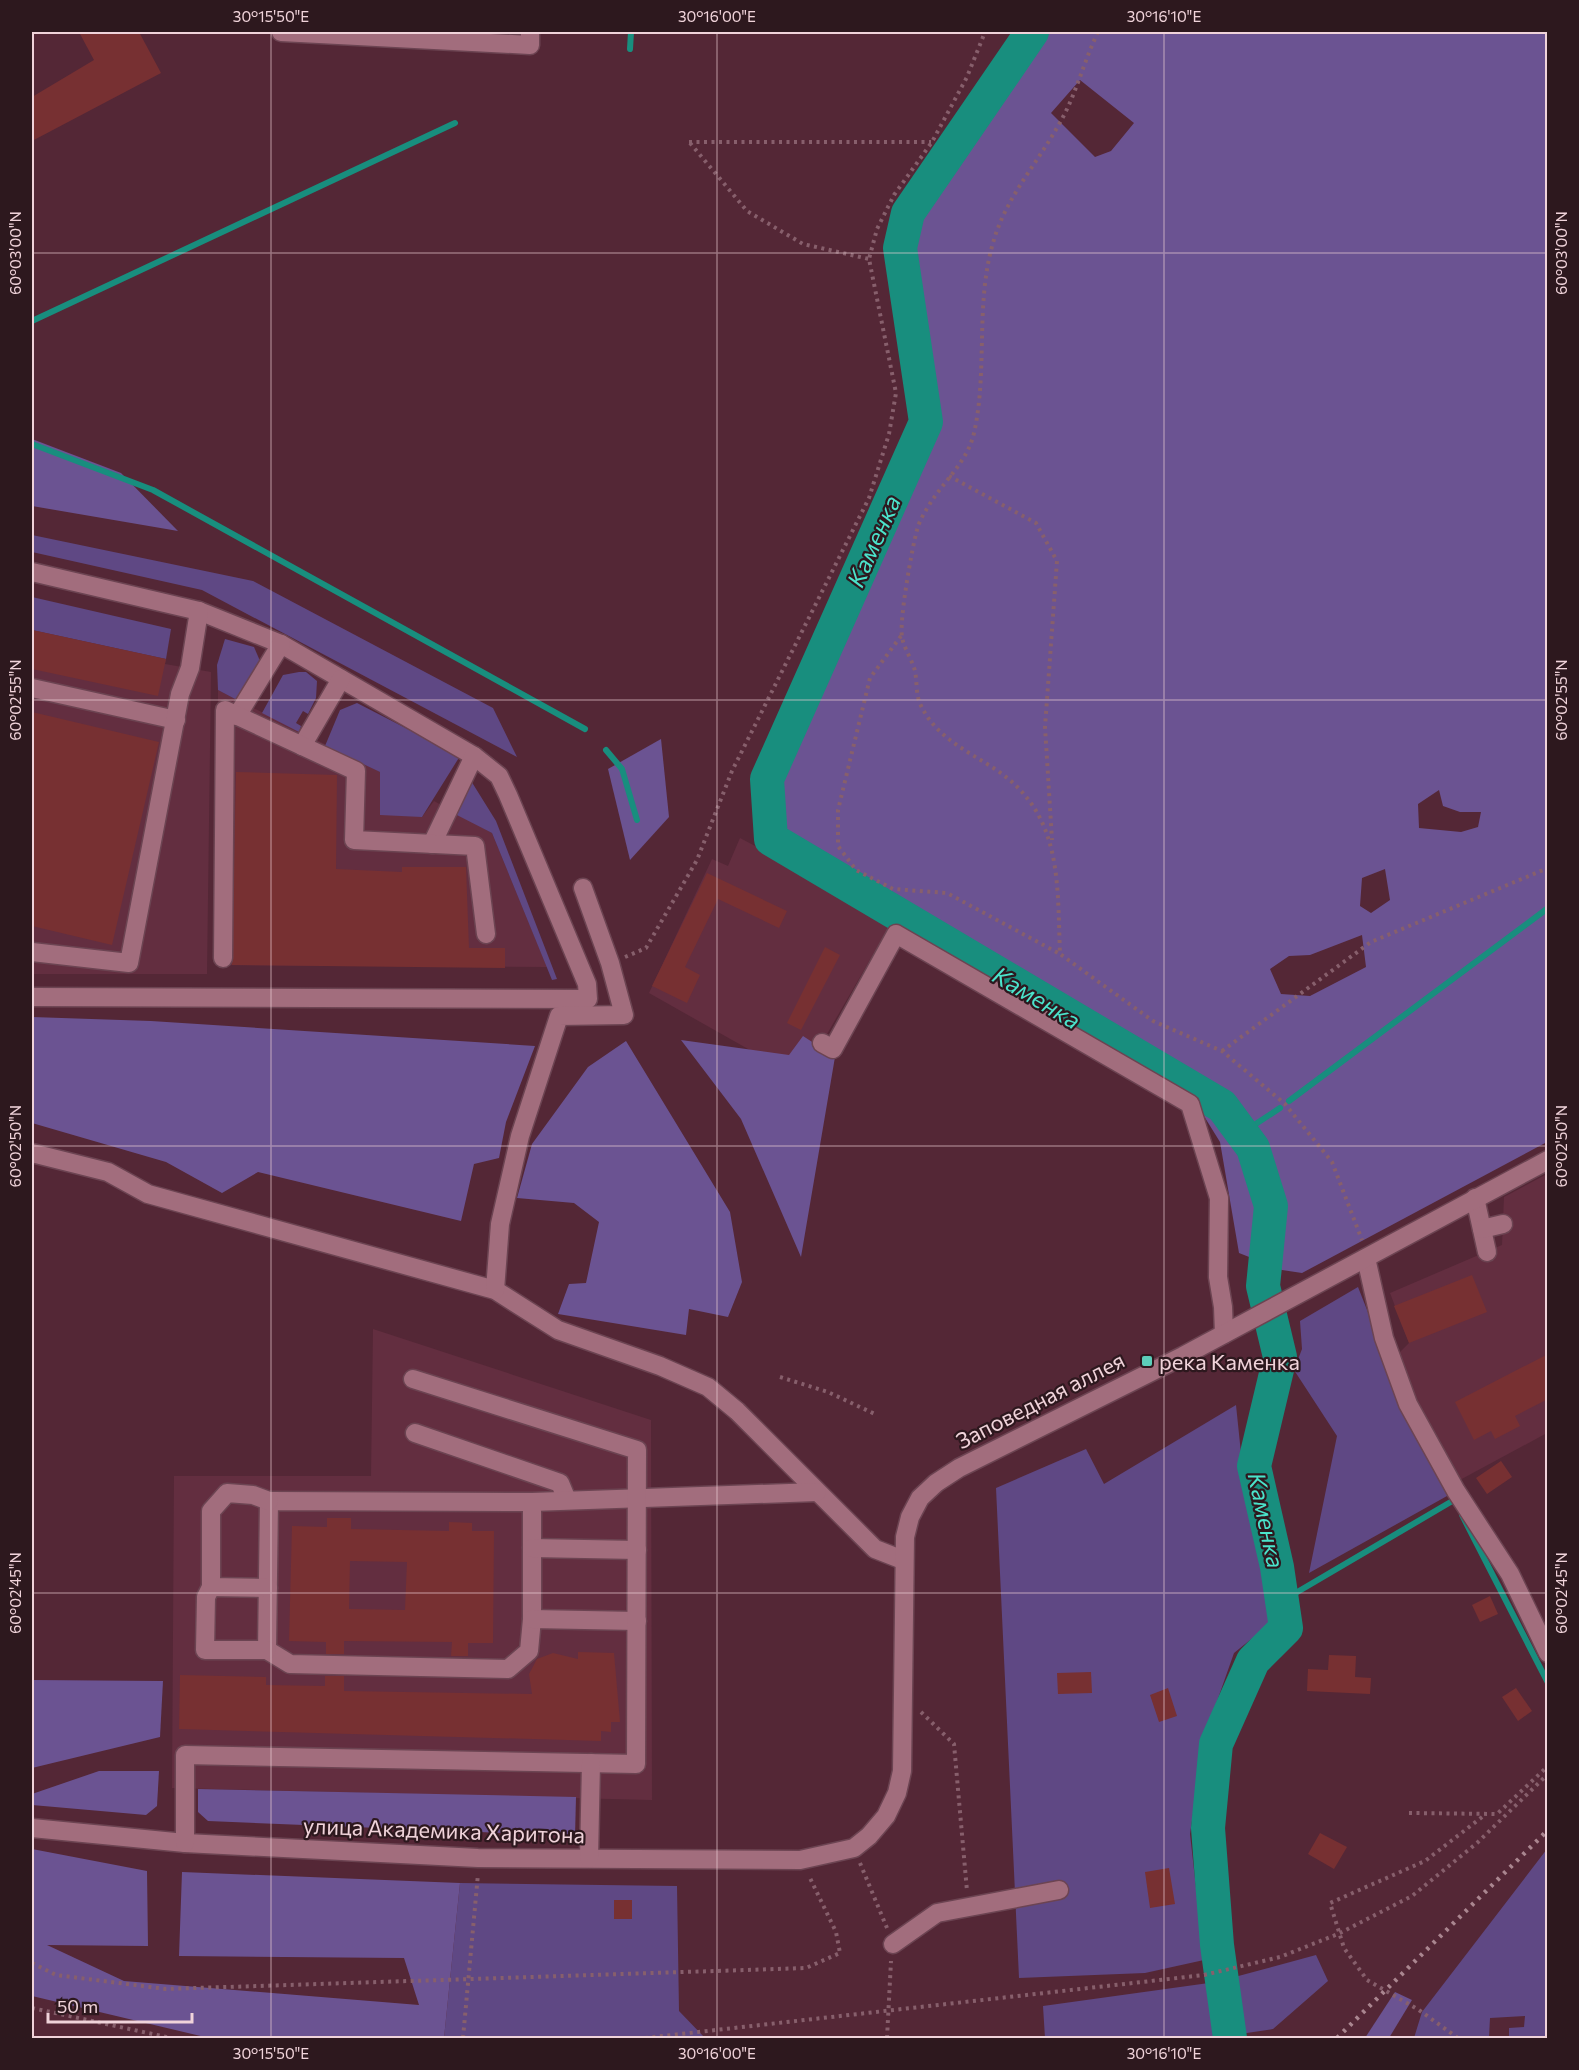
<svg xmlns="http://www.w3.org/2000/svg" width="1579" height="2070" viewBox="0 0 1579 2070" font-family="Commissioner,sans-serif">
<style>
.built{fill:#632e40}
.green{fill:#5f4884}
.forest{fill:#6b5392;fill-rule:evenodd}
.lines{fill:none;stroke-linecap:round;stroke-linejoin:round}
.stream{stroke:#188e7e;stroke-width:6}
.river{stroke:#188e7e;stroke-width:34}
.building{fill:#773032;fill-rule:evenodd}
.minor-casing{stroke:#6c4452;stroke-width:21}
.path{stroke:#875f6c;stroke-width:4;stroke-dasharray:3 4.5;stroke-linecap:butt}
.minor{stroke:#a26d7d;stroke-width:18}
.rail{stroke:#aa8690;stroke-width:4.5;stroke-dasharray:3 6;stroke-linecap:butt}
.ticks{fill:none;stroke:#f0d3da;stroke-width:1.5;stroke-opacity:0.45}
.poi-dot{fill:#5cceba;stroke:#2d181e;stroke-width:2}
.labels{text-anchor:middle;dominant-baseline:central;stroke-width:4.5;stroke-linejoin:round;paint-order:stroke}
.poi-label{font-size:22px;fill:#f0d3da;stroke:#2d181e;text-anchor:start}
.street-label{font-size:22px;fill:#f0d3da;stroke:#2d181e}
.water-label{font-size:24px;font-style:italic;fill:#4be3cb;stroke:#2d181e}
.neatline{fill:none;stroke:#f0d3da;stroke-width:2}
.ticks-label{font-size:15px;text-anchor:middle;fill:#f0d3da}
</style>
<rect width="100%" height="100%" fill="#542736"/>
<!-- built -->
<g class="built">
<polygon points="32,630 166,659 165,664 211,672 207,974 32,974"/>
<polygon points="218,690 380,772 422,817 434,801 492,833 547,967 217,965"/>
<polygon points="740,838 893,920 801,1079 649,993 712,859 728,866"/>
<polygon points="1547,1174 1547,1433 1458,1481 1415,1399 1399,1353 1409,1343 1390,1293 1502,1245 1504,1197"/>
<polygon points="373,1329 651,1420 652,1800 172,1788 174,1476 371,1476"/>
</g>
<!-- green -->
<g class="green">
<polygon points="32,535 253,581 493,708 517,757 202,590 32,552"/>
<polygon points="32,597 171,629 166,659 32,630"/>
<polygon points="225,639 254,647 260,661 237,700 218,690 217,665"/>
<polygon points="299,672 306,672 317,681 316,698 308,714 303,711 296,723 301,726 299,732 262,713 283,675"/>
<polygon points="357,703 460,756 422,817 380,815 380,772 325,746 340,710"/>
<polygon points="468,776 496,821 557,979 552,980 492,833 453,813"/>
<polygon points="1358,1287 1371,1320 1456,1491 1309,1573 1337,1436 1294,1370 1302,1349 1300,1321"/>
<polygon points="1236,1405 1242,1463 1266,1572 1271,1623 1234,1653 1204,1738 1190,1834 1204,1960 1145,1973 1019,1978 996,1488 1086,1449 1104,1484"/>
<polygon points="1547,1849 1548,1944 1545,1961 1548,1964 1547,2038 1509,2038 1509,2028 1524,2027 1525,2016 1490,2018 1489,2038 1414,2038 1422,2012"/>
<polygon points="460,1883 677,1886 679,2011 705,2038 444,2038"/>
<polygon points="1316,1955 1328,1981 1273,2029 1227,2036 1225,2038 1045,2038 1043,2006 1216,1982"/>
</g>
<!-- forest -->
<g class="forest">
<path d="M1045,32H1547V1142L1302,1273L1282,1270L1239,1253L1220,1142L1194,1100L773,844L779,783L938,425L911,227ZM1080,80L1134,123L1111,151L1095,157L1051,113ZM1439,790L1443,806L1460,812H1481L1478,827L1461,832L1419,828L1418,804ZM1385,869L1390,900L1371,913L1360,906L1362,878ZM1362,935L1366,967L1310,996L1281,994L1270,969L1289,956L1310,955Z"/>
<polygon points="32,439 121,473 178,531 32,506"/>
<polygon points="661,739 669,817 630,860 608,769"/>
<polygon points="32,1017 151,1021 535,1046 506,1122 499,1158 474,1164 461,1221 258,1172 222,1193 166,1162 32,1123"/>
<polygon points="803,1036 835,1057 801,1257 741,1119 681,1040 789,1055"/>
<polygon points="626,1041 730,1212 742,1282 728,1317 689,1309 686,1335 558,1314 569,1284 586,1283 599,1222 574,1203 517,1198 532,1144 588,1067"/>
<polygon points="32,1680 163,1681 160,1737 32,1768"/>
<polygon points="99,1771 159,1771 157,1806 146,1815 32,1805 32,1794"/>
<polygon points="198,1789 576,1797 575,1836 208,1821 198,1812"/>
<polygon points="32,1849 147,1871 148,1946 47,1945 124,1981 419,2005 404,1958 179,1956 182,1872 460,1883 444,2038 209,2038 32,1996"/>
<polygon points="1395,1992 1412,2000 1389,2038 1365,2038"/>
</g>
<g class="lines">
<!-- stream -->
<g class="stream">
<polyline points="630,49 631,32"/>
<polyline points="32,321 455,123"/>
<polyline points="32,444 153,490 585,729"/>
<polyline points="606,750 622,769 637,820"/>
<polyline points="1289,1101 1548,908"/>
<polyline points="1242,1133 1280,1108"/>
<polyline points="1462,1515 1548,1683"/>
<polyline points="1282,1601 1454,1500 1456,1504"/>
</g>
<!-- river -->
<polyline class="river" points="1032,32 908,213 900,248 926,422 767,779 771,839 1222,1106 1253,1148 1271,1206 1263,1286 1280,1357 1254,1466 1277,1567 1286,1628 1253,1661 1216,1744 1208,1828 1217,1945 1230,2038"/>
</g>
<!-- building -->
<g class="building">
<polygon points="79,32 139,32 161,73 32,141 32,97 94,60"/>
<polygon points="32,630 166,659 158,696 32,669"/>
<polygon points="32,712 159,742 112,945 32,926"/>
<polygon points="236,772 337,775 336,869 402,872 402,867 466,867 469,948 505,948 505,968 232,965"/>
<polygon points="707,873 787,911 779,928 718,899 685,967 700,975 687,1003 652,986"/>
<polygon points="825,947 840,955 801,1030 787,1023"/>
<polygon points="1472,1275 1487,1312 1409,1343 1394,1306"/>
<polygon points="1548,1354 1548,1399 1515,1416 1520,1426 1495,1439 1491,1431 1474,1440 1455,1402"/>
<polygon points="1501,1461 1512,1477 1487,1494 1476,1478"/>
<path d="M327,1518H351V1529L449,1531V1522L472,1523V1531H494L493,1643H468V1656H451L452,1642L344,1641V1654H326V1642L289,1641L292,1526L327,1527ZM350,1561L407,1562L405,1610L349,1609Z"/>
<polygon points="1490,1596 1498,1614 1480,1622 1472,1605"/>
<polygon points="578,1652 614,1653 620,1722 611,1722 611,1732 601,1731 601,1741 179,1729 180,1675 266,1677 266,1685 325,1686 325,1676 344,1676 344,1691 532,1694 529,1674 537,1659 553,1653 578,1659"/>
<polygon points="1329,1655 1356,1656 1355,1677 1371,1678 1370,1694 1307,1691 1308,1669 1328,1670"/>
<polygon points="1091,1672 1092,1693 1058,1694 1057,1673"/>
<polygon points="1168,1688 1177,1716 1159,1722 1150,1695"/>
<polygon points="1516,1688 1532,1711 1518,1721 1502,1697"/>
<polygon points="1320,1833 1347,1847 1334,1869 1308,1854"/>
<polygon points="1169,1868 1175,1904 1150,1908 1145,1872"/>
<rect x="614" y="1900" width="18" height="19"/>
</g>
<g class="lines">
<defs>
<g id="minor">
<polyline points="281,32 530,45 530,32"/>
<polyline points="32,572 199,611 281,644 474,756 499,776 508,795 587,984 588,999 32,997"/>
<polyline points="32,688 176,720"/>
<polyline points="237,716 281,644"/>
<polyline points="302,746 341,679"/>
<polyline points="432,844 474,756"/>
<polyline points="32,952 129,963 180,694 190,668 199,611"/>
<polyline points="223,958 225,710 356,771 354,840 475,846 486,934"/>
<polyline points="822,1043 833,1049 896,934 1190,1104 1219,1198 1218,1277 1223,1307 1224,1334"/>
<polyline points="32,1153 108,1172 148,1194 495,1290 558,1330 660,1366 708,1387 737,1411 875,1549 903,1560"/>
<polyline points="1475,1198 1487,1252"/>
<polyline points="1482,1229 1503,1224"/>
<polyline points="1366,1258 1384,1338 1408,1404 1456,1491 1510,1574 1548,1653"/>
<polyline points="495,1290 500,1224 520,1136 559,1016 624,1015 610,963 583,888"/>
<polyline points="415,1433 560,1483 567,1500"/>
<polyline points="532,1502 532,1619 529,1651 508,1669 290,1664 267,1650 269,1501 532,1502 817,1492"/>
<polyline points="532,1548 637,1550"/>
<polyline points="211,1587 206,1597 205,1650 267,1650"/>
<polyline points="268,1588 211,1587 211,1511 227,1493 253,1495 269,1501"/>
<polyline points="532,1619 637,1621"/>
<polyline points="32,1828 185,1843 478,1858 800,1860 854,1848 869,1836 886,1816 897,1793 902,1771 905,1537 910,1517 920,1498 936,1483 959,1468 1183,1356 1548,1160"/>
<polyline points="185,1843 185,1755 636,1764 637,1450 413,1379"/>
<polyline points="589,1858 591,1763"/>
<polyline points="893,1944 937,1913 1059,1890"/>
</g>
</defs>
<!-- minor casing -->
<use href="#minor" class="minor-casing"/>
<!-- path -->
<g class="path">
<path d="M1098,32C1083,63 1076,96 1058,126C1036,165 1005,199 993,243C975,304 988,371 974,433C968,460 946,479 931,502C926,510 919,521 917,530C912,548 899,621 902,637C904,649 912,659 915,671C917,681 916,692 919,701C933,736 966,750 995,769C1063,814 1057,882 1060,954L1153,1021L1222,1051L1285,1104L1332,1162L1362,1240"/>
<polyline points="689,142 931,142"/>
<polyline points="690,143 747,211 803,244 869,259"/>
<polyline points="949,476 1036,523 1057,561 1045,727 1052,840"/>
<polyline points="901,636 870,678 838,810 838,846 856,870 893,889 947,893 1060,954"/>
<polyline points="625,957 646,948 697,860 732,771 869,498 889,434 896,393 869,259 877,229 894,195 932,142 967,77 985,32"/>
<polyline points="1222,1051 1371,942 1548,868"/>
<polyline points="780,1377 828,1392 877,1415"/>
<polyline points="921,1712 954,1744 967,1891"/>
<polyline points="1409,1813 1497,1814 1548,1766"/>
<polyline points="860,1863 887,1928"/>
<polyline points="32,1963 56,1975 166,1989 806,1968 840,1953 836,1932 809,1876"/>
<polyline points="32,2008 171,2038"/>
<polyline points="463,2038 478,1874"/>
<polyline points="645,2038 1204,1975 1280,1957 1338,1934 1412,1896 1477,1843 1548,1774"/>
<polyline points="887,2038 891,1961"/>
<polyline points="1458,2038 1419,2010 1367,1980 1344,1948 1330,1903 1425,1861 1486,1814"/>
</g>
<!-- minor -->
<use href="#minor" class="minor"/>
<!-- rail -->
<polyline class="rail" points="1337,2038 1548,1830"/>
</g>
<!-- ticks -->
<path class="ticks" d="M271,32V2038M717,32V2038M1164,32V2038M32,253H1548M32,700H1548M32,1146H1548M32,1593H1548"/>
<!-- markers -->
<rect class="poi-dot" x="1141" y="1355" width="12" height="12" rx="3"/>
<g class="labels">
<!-- poi labels -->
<g class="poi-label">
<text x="1159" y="1361">река Каменка</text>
</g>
<!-- street labels -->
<g class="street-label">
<text transform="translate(1040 1400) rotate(-27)">Заповедная аллея</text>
<text transform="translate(444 1830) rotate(2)">улица Академика Харитона</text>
</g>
<!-- water labels -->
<g class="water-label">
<text transform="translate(873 541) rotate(-66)">Каменка</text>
<text transform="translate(1037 997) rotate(31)">Каменка</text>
<text transform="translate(1267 1520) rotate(78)">Каменка</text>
</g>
</g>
<!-- border -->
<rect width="1579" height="2070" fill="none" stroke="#2d181e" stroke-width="66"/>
<!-- scale -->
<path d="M48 2013v9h144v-9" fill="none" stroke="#f0d3da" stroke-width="3"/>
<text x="57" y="2013" font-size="18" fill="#f0d3da" stroke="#2d181e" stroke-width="4.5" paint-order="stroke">50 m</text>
<rect x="33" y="33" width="1513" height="2004" class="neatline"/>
<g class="ticks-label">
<text x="271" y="22">30°15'50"E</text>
<text x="717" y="22">30°16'00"E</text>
<text x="1164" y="22">30°16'10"E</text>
<text transform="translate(16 253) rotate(-90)" y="5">60°03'00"N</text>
<text transform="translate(1562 253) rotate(-90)" y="5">60°03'00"N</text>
<text transform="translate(16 700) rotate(-90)" y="5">60°02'55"N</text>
<text transform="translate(1562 700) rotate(-90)" y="5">60°02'55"N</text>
<text transform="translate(16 1146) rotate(-90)" y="5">60°02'50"N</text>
<text transform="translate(1562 1146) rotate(-90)" y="5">60°02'50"N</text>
<text transform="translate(16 1593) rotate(-90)" y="5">60°02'45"N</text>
<text transform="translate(1562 1593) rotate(-90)" y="5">60°02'45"N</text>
<text x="271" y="2059">30°15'50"E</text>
<text x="717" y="2059">30°16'00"E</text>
<text x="1164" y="2059">30°16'10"E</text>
</g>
</svg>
